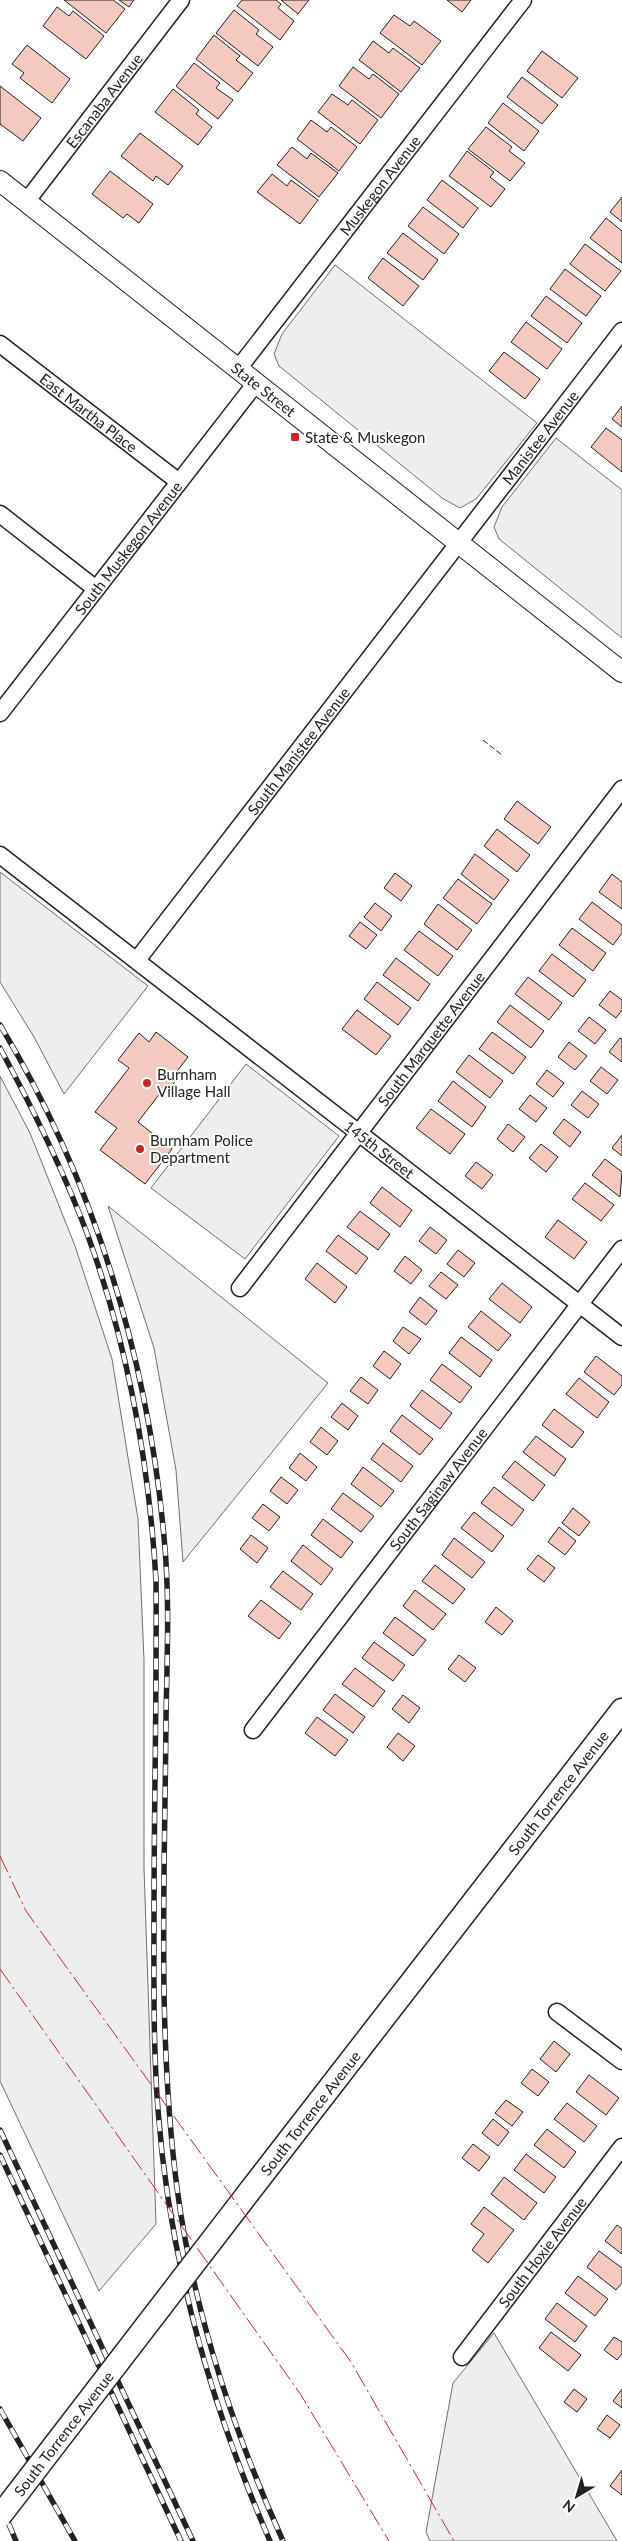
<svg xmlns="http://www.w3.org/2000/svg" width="622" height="2541" viewBox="0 0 622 2541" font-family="Lato,sans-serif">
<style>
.green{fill:#eee;stroke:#6f6f6f}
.building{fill:#f3c9c0;stroke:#222}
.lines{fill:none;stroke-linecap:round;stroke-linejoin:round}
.minor-casing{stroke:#222;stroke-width:19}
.tertiary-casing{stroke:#222;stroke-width:22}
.secondary-casing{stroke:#222;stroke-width:25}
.minor{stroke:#fff;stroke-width:16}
.tertiary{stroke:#fff;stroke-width:20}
.secondary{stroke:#fff;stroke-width:22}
.rail-casing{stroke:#222;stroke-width:5.5}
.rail{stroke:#fff;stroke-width:4;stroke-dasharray:11;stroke-linecap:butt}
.secondary-bridge-casing{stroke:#222;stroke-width:25;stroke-linecap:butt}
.secondary-bridge{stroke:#fff;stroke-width:22}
.fence{stroke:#222;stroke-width:1;stroke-dasharray:6 2.5;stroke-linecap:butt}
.power{stroke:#c62828;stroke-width:1;stroke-dasharray:18 4 2.5 4;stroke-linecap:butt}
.poi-dot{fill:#c62828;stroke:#fff;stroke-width:2}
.labels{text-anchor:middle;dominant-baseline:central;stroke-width:4;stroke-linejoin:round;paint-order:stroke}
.street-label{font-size:15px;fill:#222;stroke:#fff}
.poi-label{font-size:15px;fill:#222;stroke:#fff;text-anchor:start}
</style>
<rect width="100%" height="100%" fill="#fff"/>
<!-- green -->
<g class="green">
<polygon points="335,265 537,423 476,499 460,508 442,498 279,366 274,354 282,334"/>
<polygon points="556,438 622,490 622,638 499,539 494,527 502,507"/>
<polygon points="0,872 148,986 64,1094 34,1037 0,982"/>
<polygon points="246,1064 339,1136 245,1259 151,1188"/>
<polygon points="0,1076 30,1133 75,1246 112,1359 138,1519 144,1660 144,1868 156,2224 99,2291 0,2081"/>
<polygon points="108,1206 328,1383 183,1562 176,1470 154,1348"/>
<polygon points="494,2333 617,2541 430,2541 426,2532 453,2383"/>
</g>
<!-- building -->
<g class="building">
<polygon points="64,0 113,0 125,9 106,33"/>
<polygon points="119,0 134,0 129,7"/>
<polygon points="242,0 276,0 281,4 278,8 294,21 280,40 237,6"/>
<polygon points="281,0 309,0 298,14"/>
<polygon points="447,0 471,0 462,12"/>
<polygon points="57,7 69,16 73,11 104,36 86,59 43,26"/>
<polygon points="234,10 259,30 256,34 273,47 258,66 216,33"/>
<polygon points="394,15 410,26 414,21 441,41 422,65 380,33"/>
<polygon points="214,35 240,56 236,60 253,73 238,92 196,59"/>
<polygon points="373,41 389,53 393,48 420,68 401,92 359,60"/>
<polygon points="27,45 70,79 52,103 20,78 24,73 12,64"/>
<polygon points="542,51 578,78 562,98 527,71"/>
<polygon points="194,63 220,83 216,88 233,100 218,119 176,86"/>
<polygon points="353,67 369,79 373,74 399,94 381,118 339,86"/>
<polygon points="522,77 558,105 542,124 507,97"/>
<polygon points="0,86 41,118 23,141 0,124"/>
<polygon points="173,89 199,110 196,114 212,127 198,145 155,112"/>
<polygon points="332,94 348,105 352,100 378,120 360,144 318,112"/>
<polygon points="503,103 539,131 524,151 488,123"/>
<polygon points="311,120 327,132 331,127 357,147 339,171 297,139"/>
<polygon points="486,127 512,147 509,151 525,163 510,181 468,149"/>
<polygon points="140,133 183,166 168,185 156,176 153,181 121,156"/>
<polygon points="292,147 307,159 311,153 338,173 319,197 277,165"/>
<polygon points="467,151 494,172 490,177 505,189 491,207 449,176"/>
<polygon points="110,171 153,204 139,223 127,214 123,218 92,194"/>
<polygon points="272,174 287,186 291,180 318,200 300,224 257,192"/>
<polygon points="442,180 478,208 463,228 427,200"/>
<polygon points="622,197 622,222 610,212"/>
<polygon points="423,207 459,234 444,254 408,226"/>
<polygon points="606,218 622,231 622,263 590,238"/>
<polygon points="403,233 438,260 423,280 387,253"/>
<polygon points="585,244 621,271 605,291 570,264"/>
<polygon points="383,258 419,286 403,306 368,278"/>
<polygon points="565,269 601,296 586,316 550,289"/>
<polygon points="546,296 582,323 567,343 531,316"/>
<polygon points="526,322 562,349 547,369 511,342"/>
<polygon points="504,352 540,379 525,399 489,371"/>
<polygon points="622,406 622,427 612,419"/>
<polygon points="606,428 622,440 622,472 591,447"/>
<polygon points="517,801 551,827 538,844 504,819"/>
<polygon points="497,829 530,855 517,872 484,846"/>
<polygon points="475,854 509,880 494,900 461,874"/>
<polygon points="395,873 412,886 401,901 384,888"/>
<polygon points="612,874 622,882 622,909 599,892"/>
<polygon points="458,879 492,904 477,924 443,898"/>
<polygon points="592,902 622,925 622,933 613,945 579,919"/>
<polygon points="375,903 392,916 381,931 364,917"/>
<polygon points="438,904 472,930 457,950 424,924"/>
<polygon points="360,922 377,935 366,949 349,936"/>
<polygon points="572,928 606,953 593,971 559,945"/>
<polygon points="419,931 453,956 438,976 404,950"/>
<polygon points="552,954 586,980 573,997 539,971"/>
<polygon points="396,958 430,984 418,1001 383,975"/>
<polygon points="528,977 562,1003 549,1020 515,994"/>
<polygon points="377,982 411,1008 398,1025 364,999"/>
<polygon points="610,991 622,1000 622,1010 616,1018 599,1005"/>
<polygon points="510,1005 544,1031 531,1048 497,1022"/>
<polygon points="357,1010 391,1036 376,1055 342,1029"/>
<polygon points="589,1017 606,1030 595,1044 578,1031"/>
<polygon points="156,1032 188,1057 174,1075 178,1078 164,1095 161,1092 138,1122 172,1149 145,1184 100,1150 117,1128 95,1112 129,1068 118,1060 139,1033 149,1042"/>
<polygon points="492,1032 526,1057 513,1074 479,1049"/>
<polygon points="620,1038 622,1039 622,1062 609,1052"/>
<polygon points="569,1042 587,1056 575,1070 558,1057"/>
<polygon points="469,1055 503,1081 490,1098 456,1072"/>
<polygon points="601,1067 618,1080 607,1094 590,1081"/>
<polygon points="547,1070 564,1083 553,1097 536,1084"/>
<polygon points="453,1081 486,1107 472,1127 438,1101"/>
<polygon points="582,1091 599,1104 588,1118 571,1105"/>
<polygon points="530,1095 547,1108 536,1122 519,1109"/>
<polygon points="431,1109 465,1134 450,1154 416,1128"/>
<polygon points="564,1119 581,1132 570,1147 553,1133"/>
<polygon points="508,1124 525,1137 513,1152 497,1139"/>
<polygon points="622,1135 622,1156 612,1148"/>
<polygon points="541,1144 558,1157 546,1172 529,1158"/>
<polygon points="605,1159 622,1172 620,1197 592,1175"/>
<polygon points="476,1162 493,1175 482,1189 465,1176"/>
<polygon points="585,1183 614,1205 601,1221 572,1199"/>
<polygon points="382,1187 412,1210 400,1227 370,1203"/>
<polygon points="360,1211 390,1234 378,1250 347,1227"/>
<polygon points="558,1220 587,1242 574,1259 545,1237"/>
<polygon points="430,1227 447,1240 436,1254 419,1241"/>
<polygon points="338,1235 368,1258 356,1274 326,1251"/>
<polygon points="458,1250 475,1263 464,1277 447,1264"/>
<polygon points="405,1256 422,1270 411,1284 394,1271"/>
<polygon points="317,1263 347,1287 335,1303 305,1279"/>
<polygon points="441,1272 458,1285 446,1299 429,1286"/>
<polygon points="502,1283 532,1307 520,1323 489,1299"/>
<polygon points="420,1297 437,1311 426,1325 409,1312"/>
<polygon points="481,1311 511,1335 498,1351 468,1327"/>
<polygon points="403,1327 421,1339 409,1354 393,1341"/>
<polygon points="461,1337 492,1360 480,1377 449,1353"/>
<polygon points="384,1351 401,1364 390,1379 373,1366"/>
<polygon points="596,1356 622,1376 622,1385 614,1395 584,1372"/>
<polygon points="442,1364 472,1387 460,1403 430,1380"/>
<polygon points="361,1377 378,1390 368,1404 350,1391"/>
<polygon points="579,1378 609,1402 597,1418 566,1394"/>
<polygon points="422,1390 452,1413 440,1429 410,1406"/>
<polygon points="342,1403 358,1416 348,1430 331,1417"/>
<polygon points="554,1409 584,1432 572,1448 542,1425"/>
<polygon points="402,1415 433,1439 420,1455 390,1431"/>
<polygon points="321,1427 338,1441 327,1455 310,1442"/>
<polygon points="536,1436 566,1459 554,1476 523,1452"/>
<polygon points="383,1443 413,1466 401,1482 371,1459"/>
<polygon points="300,1453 317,1467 306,1481 289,1468"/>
<polygon points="515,1461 545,1485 533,1501 502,1477"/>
<polygon points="363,1467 394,1491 381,1507 351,1484"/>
<polygon points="281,1477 298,1490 287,1504 270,1491"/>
<polygon points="494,1487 524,1510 512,1526 481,1503"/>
<polygon points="343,1493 374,1516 361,1532 331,1509"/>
<polygon points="263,1504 280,1517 269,1531 252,1518"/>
<polygon points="573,1508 590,1522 579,1536 562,1523"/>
<polygon points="474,1512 504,1536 492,1552 461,1528"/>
<polygon points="323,1519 353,1542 341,1558 311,1535"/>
<polygon points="559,1527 576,1541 565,1555 548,1542"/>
<polygon points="251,1535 268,1548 257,1563 240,1549"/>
<polygon points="454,1538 485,1562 472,1578 442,1555"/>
<polygon points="303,1545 333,1569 321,1585 291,1561"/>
<polygon points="538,1555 555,1568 544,1582 527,1569"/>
<polygon points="435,1565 465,1589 453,1604 422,1581"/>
<polygon points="283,1571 313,1594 301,1610 270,1587"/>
<polygon points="415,1590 446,1614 433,1630 403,1606"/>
<polygon points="261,1600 291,1623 279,1639 248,1616"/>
<polygon points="496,1607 513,1621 502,1635 485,1622"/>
<polygon points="395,1617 426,1640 413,1656 383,1633"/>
<polygon points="374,1642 405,1665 393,1681 362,1658"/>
<polygon points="459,1655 476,1668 465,1682 448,1669"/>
<polygon points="355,1668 385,1691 373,1707 342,1684"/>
<polygon points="335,1694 365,1717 353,1733 323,1710"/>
<polygon points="403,1695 420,1708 409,1723 392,1709"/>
<polygon points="317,1717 348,1740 335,1756 305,1733"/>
<polygon points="398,1733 415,1746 403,1761 387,1747"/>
<polygon points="554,2041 570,2054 556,2072 540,2059"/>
<polygon points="532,2069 549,2082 538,2096 521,2083"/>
<polygon points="589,2075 619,2098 606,2115 576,2092"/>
<polygon points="506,2100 523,2112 512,2126 495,2113"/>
<polygon points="567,2103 597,2126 584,2142 554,2119"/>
<polygon points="493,2119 509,2132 498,2146 482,2133"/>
<polygon points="547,2129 576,2152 564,2168 534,2145"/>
<polygon points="473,2144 490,2157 479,2171 462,2158"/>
<polygon points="526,2154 556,2177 544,2193 514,2170"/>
<polygon points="504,2177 537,2203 524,2220 491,2194"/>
<polygon points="484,2207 514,2230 488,2263 472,2250 484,2234 471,2224"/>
<polygon points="617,2225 622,2229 622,2254 605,2241"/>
<polygon points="599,2251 622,2268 622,2283 616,2290 587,2267"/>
<polygon points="578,2276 608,2299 595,2316 565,2293"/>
<polygon points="557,2303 587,2326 575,2342 545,2319"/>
<polygon points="551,2332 581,2355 568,2371 539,2348"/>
<polygon points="614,2337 622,2342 622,2354 617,2360 604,2350"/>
<polygon points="574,2389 587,2399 577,2412 564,2402"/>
<polygon points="622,2389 622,2408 613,2401"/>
<polygon points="607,2415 620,2425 610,2438 597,2429"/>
<polygon points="622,2470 622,2495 610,2486"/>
</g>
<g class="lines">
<defs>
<g id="minor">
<path id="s1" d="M26,202L181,0"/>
<path id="s2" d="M0,344L179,482"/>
<path id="s3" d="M238,369L523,0"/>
<polyline points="0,514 96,589"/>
<path id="s4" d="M0,713L256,383"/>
<path id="s5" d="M0,855L622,1337"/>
<path id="s6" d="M137,960L622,331"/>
<path id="s7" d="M240,1288L622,789"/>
<path id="s8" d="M253,1730L622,1249"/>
<polyline points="557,2012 622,2061"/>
<path id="s9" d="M462,2357L622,2147"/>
</g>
<g id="tertiary">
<path id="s10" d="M0,181L622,672"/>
</g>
<g id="secondary">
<path id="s11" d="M249,2192L622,1710"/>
</g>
</defs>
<!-- minor casing -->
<use href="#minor" class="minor-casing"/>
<!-- tertiary casing -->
<use href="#tertiary" class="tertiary-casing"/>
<!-- secondary casing -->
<use href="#secondary" class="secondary-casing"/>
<!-- minor -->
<use href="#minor" class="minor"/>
<!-- tertiary -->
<use href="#tertiary" class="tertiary"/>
<!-- secondary -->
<use href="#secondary" class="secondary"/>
<defs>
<g id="rail">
<path d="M0,1025C93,1179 148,1358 164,1537C170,1597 167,1658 166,1718C165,1874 157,2033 177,2188C193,2309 233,2430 283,2541"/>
<path d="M0,1048C33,1109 64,1171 88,1236C128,1346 149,1464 156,1580C157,1691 154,1803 154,1914C154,1979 153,2045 158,2110C169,2258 211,2406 270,2541"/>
<polyline points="0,2130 193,2541"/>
<polyline points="0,2155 181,2541"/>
<polyline points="0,2409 75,2541"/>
<polyline points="0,2503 16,2541"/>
</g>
</defs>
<!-- rail casing -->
<use href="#rail" class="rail-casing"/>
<!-- rail -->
<use href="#rail" class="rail"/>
<defs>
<g id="secondary-bridge">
<path id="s12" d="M0,2516L249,2192"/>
</g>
</defs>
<!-- secondary-bridge casing -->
<use href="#secondary-bridge" class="secondary-bridge-casing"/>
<!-- secondary-bridge -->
<use href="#secondary-bridge" class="secondary-bridge"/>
<!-- fence -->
<polyline class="fence" points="483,740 502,755"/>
<!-- power -->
<g class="power">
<polyline points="0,1856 26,1911 351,2362 454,2541"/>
<polyline points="0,1969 301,2395 389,2541"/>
</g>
</g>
<!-- markers -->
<g class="poi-dot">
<rect x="290" y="432" width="10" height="10" rx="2.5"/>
<circle cx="147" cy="1083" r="5"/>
<circle cx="140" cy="1149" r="5"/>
</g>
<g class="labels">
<!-- street labels -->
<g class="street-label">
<text stroke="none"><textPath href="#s1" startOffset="128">Escanaba Avenue</textPath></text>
<text stroke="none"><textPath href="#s3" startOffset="232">Muskegon Avenue</textPath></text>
<text stroke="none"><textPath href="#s10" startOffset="336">State Street</textPath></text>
<text stroke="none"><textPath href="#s2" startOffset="112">East Martha Place</textPath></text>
<text stroke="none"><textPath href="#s6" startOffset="660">Manistee Avenue</textPath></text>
<text stroke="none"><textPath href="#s4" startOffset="209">South Muskegon Avenue</textPath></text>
<text stroke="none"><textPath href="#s6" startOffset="264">South Manistee Avenue</textPath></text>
<text stroke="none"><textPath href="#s7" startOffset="314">South Marquette Avenue</textPath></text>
<text stroke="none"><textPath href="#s5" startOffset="480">145th Street</textPath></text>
<text stroke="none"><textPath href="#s8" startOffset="304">South Saginaw Avenue</textPath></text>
<text stroke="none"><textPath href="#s11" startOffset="505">South Torrence Avenue</textPath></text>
<text stroke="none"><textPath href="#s11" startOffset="100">South Torrence Avenue</textPath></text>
<text stroke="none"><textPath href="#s9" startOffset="132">South Hoxie Avenue</textPath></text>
<text stroke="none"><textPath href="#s12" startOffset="104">South Torrence Avenue</textPath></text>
</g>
<!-- poi labels -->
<g class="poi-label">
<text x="305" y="437">State &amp; Muskegon</text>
<text x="157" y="1074">Burnham<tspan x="157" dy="17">Village Hall</tspan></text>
<text x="150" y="1140">Burnham Police<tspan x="150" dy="17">Department</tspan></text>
</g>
</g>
<!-- north arrow -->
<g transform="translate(577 2496) rotate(218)" stroke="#ffffff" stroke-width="4" paint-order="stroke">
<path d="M0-4L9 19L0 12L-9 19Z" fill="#222222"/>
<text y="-8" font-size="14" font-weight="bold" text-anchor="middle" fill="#222222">N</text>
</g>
</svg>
